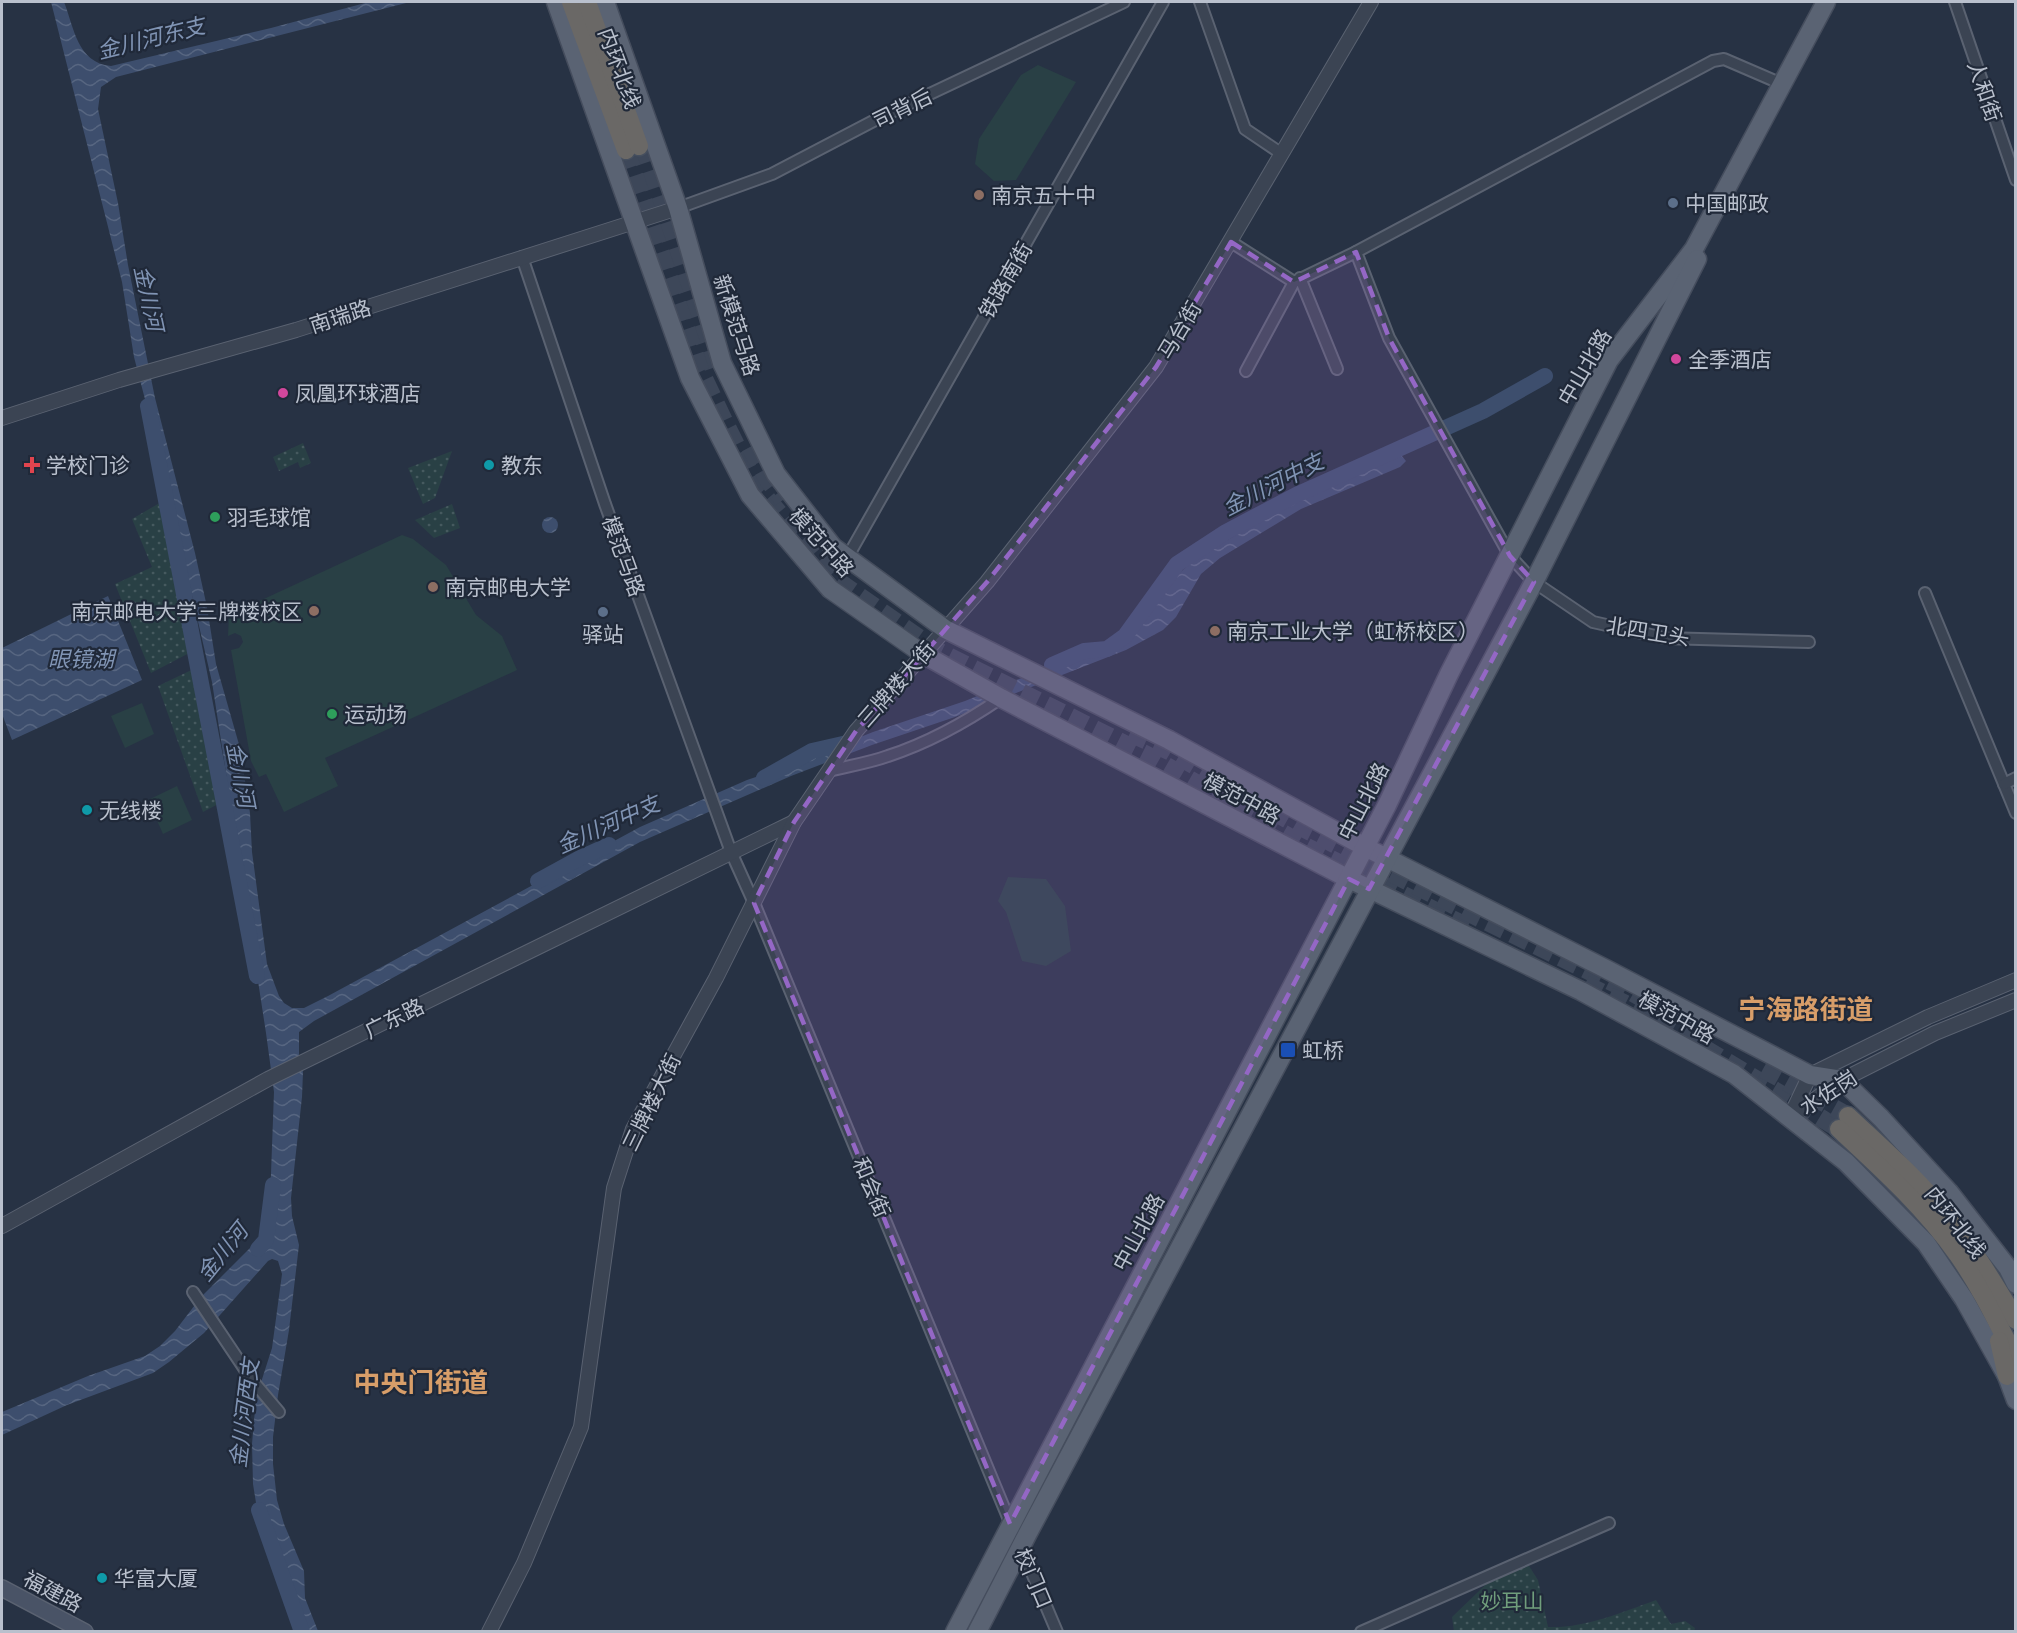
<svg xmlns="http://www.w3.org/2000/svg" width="2017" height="1633" viewBox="0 0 2017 1633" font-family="Mulish,'Noto Sans SC',sans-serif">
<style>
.green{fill:url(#green-dots)}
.pitch{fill:#294045}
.water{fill:url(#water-waves)}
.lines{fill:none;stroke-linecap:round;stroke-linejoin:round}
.river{stroke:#3d4e6d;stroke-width:16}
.trunk-tunnel{stroke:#3d4759;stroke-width:18;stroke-dasharray:18 9;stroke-linecap:butt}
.minor-casing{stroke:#5a6271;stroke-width:14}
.tertiary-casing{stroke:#5a6271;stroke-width:16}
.secondary-casing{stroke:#5a6271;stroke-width:18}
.primary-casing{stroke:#454d5d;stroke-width:21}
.trunk-casing{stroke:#464f5e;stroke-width:21}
.minor{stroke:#3b4453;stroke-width:10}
.tertiary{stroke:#3b4453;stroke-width:14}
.secondary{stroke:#495366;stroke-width:15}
.primary{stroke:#5a6373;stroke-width:18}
.trunk{stroke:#6a6866;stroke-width:18}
.marked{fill:#9467c5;fill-opacity:0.2;stroke:#9467c5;stroke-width:4.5;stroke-dasharray:12 8;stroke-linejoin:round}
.education-dot{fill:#8d6e63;stroke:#202939;stroke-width:2}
.service-dot{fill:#5c6f8a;stroke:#202939;stroke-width:2}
.hotel-dot{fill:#d1479c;stroke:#202939;stroke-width:2}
.health-dot{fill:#e0444e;stroke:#202939;stroke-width:2}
.culture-dot{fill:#0f9aa8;stroke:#202939;stroke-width:2}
.leisure-dot{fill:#2e9e5b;stroke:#202939;stroke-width:2}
.transit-dot{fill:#1a4fb4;stroke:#202939;stroke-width:2}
.labels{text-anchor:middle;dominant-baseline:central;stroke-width:4.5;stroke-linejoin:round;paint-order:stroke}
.street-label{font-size:21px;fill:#b9c0cd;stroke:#202939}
.poi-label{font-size:21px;fill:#b9c0cd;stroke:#202939;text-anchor:start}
.park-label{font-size:21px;fill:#709e7c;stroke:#202939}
.water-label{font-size:22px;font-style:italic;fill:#8094b4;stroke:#202939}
.district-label{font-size:27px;font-weight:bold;fill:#d89e69;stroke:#202939}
</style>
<defs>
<pattern id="green-dots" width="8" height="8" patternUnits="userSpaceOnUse" patternTransform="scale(1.5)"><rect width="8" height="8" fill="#294045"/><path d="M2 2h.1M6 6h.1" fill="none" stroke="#465a5f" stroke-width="1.8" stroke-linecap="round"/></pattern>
<pattern id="water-waves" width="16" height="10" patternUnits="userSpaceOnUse" patternTransform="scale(1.5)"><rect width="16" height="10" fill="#3d4e6d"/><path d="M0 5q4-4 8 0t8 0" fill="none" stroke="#576681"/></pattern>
</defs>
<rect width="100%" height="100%" fill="#273244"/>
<!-- green -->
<g class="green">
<polygon points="303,443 311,463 300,468 298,462 279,471 273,457"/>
<polygon points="452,451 435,498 423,504 408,468"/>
<polygon points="163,501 197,649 151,673 115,584 152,567 132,519"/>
<polygon points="452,504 460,528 434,538 415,520"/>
<polygon points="202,665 222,802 203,812 158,686"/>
<path d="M1529,1566L1538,1580L1548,1627C1586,1628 1620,1613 1656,1600L1671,1624L1685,1621L1695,1628L1694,1632H1454L1452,1617L1504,1567Z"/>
</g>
<!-- pitch -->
<g class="pitch">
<polygon points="1038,65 1076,82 1016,180 994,181 975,164 979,139 1021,75"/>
<polygon points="402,535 413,539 446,565 476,615 502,636 517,670 325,758 338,786 284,812 266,774 259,777 251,761 231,650 239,648 243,642 241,636 235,633 228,636 229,615"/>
<polygon points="142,703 154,734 125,748 111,716"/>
<polygon points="177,786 192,820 163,834 148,800"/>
<polygon points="1008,877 1046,879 1065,906 1071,951 1046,966 1022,961 1006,912 998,901"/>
</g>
<!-- water -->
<g class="water">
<path d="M51,2H64C74,27 77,63 111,66L271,28L369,2H410L116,77L101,87L98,109L118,203L128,265L155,398L195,553L207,607L216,664L240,748L250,813L252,852L267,964L279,996L284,1003L292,1008H304L328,996L640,827L747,780L777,770L873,732L965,701L1112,641L1138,621L1167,584L1193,561L1285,505L1365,468L1401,455L1406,461L1400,467L1301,509L1220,558L1201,574L1176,617L1163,630L1126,650L955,717L872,745L791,776L640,842L314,1021L299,1032V1057L303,1072L302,1097L291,1198L292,1216L299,1245L289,1330L278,1395L273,1437V1464L277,1500L284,1524L304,1571L305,1598L318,1631H300L276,1556L257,1509L253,1484L252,1444L256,1398L272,1348L282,1274L278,1261L272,1259L268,1261L204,1333L169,1362L153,1373L67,1405L2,1435V1412L88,1376L145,1356L160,1346L175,1331L201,1297L264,1234L269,1228L274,1092L266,1033L212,682L159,453L134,357L122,282Z"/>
<circle cx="550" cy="525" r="8"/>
<polygon points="108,596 142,680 12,740 2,714 2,648"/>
</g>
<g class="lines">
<!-- river -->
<g class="river">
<polyline points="148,406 257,976"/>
<polyline points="1052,665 1084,651 1107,649 1125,636 1177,564 1226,532 1296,495 1483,411 1545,376"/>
<polyline points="764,778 812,751 856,741"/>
<polyline points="538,881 580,858 609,845"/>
<polyline points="258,1249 266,1240 273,1185"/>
<polyline points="259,1510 302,1632"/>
</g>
<!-- trunk-tunnel -->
<g class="trunk-tunnel">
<polyline points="639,146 715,373"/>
<polyline points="626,150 700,370 726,425 757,487 835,579 936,650 1151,757 1305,846 1474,930"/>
<polyline points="750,447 768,480 783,500"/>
<polyline points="1130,733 1169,751 1297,825 1473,915 1626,989 1664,1011"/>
<polyline points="1585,984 1654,1018 1839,1129"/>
<polyline points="1763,1069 1848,1116"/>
</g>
<defs>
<g id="minor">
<polyline points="1200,2 1245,129 1282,154"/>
<polyline points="1955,2 2016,180"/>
<polyline points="1782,84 1724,59 1713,61 1356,252 1389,338 1510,556 1534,582 1593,622 1664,638 1809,642"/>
<polyline points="678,208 772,174 881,117 1124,2"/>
<polyline points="1231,242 1294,282 1356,252"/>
<polyline points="522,257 605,504 731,852 754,903 1012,1527"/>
<polyline points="1300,278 1337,369"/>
<polyline points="1246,371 1294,282"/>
<polyline points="847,558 1163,2"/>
<polyline points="1925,593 2016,813"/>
<path d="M829,771C848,766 869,763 888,756C928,743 966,722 1001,698"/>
<polyline points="2004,784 2016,778"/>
<polyline points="193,1292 252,1380 279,1412"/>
<polyline points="1021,1547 1057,1632"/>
<polyline points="1361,1632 1609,1523"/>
</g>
<g id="tertiary">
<polyline points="2,418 119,380 296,330 678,208"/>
<polyline points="1792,1116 1842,1080 1935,1033 2016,1000"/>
<polyline points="1790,1117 1810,1075 1928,1017 2016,980"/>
<polyline points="2,1226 268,1079 794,822"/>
<polyline points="489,1632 524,1563 581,1427 614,1188 633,1129 716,978 794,822 856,731 987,582 1156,367 1371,2"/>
</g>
<polyline id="secondary" points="2,1588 85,1632"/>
<g id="primary">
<polyline points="556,2 690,378 750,495 830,589 923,654 1001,698 1349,879 1581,991 1734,1074 1846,1162 1926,1243 1964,1299 2007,1376 2016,1400"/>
<polyline points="605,2 678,208 722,363 776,474 833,547 945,629 1169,740 1365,847 1606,969 1810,1075 1842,1080 1881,1118 1949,1192 2008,1268 2016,1284"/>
<polyline points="955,1632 1387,805 1449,674 1609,360 1694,249 1826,2"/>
<polyline points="977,1632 1028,1533 1534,582 1697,259"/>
</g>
<g id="trunk">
<polyline points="571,2 626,150"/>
<polyline points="587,2 639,146"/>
<path d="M1848,1116C1883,1149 1920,1181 1949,1218C1974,1250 1995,1285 2016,1320"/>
<path d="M1839,1129C1881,1168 1925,1208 1958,1255C1981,1288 1998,1324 2016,1359"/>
<polyline points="1999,1341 2007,1376"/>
</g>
</defs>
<!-- minor casing -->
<use href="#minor" class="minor-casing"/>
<!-- tertiary casing -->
<use href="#tertiary" class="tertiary-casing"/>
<!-- secondary casing -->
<use href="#secondary" class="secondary-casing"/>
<!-- primary casing -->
<use href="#primary" class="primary-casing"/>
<!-- trunk casing -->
<use href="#trunk" class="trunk-casing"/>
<!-- minor -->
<use href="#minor" class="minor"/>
<!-- tertiary -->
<use href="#tertiary" class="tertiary"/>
<!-- secondary -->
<use href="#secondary" class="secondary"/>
<!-- primary -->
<use href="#primary" class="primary"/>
<!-- trunk -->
<use href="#trunk" class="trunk"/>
</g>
<!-- marked area -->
<path class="marked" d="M1231,242L1294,282L1356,252L1389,338L1510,556L1534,582L1369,889L1349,879L1010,1524L754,903L794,822L856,731L987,582L1156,367Z"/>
<!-- markers -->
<g class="education-dot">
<circle cx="979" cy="195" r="6"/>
<circle cx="433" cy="587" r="6"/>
<circle cx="314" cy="611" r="6"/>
<circle cx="1215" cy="631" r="6"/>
</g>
<g class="service-dot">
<circle cx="1673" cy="203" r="6"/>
<circle cx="603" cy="612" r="6"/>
</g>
<g class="hotel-dot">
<circle cx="1676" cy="359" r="6"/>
<circle cx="283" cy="393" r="6"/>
</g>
<path class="health-dot" d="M29 456h6v6h6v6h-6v6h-6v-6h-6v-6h6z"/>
<g class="culture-dot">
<circle cx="489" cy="465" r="6"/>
<circle cx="87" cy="810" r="6"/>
<circle cx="102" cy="1578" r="6"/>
</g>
<g class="leisure-dot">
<circle cx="215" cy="517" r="6"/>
<circle cx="332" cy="714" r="6"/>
</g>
<rect class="transit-dot" x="1280" y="1042" width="16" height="16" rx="3"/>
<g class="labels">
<!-- street labels -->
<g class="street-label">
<text transform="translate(620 68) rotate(70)">内环北线</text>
<text transform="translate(1985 91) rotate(71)">人和街</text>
<text transform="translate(902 108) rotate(-26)">司背后</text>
<text transform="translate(1005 280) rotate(-60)">铁路南街</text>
<text transform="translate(340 316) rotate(-18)">南瑞路</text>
<text transform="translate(737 325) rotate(72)">新模范马路</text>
<text transform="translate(1179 330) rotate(-59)">马台街</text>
<text transform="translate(1584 367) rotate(-60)">中山北路</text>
<text transform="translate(822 542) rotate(48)">模范中路</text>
<text transform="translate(624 556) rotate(70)">模范马路</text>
<text transform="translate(1648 631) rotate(9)">北四卫头</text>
<text transform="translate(896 684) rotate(-49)">三牌楼大街</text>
<text transform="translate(1242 798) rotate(28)">模范中路</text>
<text transform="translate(1363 801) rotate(-63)">中山北路</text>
<text transform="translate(1677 1017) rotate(29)">模范中路</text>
<text transform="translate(394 1018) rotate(-26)">广东路</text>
<text transform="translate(1828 1092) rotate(-33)">水佐岗</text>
<text transform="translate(651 1102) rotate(-64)">三牌楼大街</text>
<text transform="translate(872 1187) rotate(67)">和会街</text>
<text transform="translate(1956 1222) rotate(52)">内环北线</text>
<text transform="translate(1138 1232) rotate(-62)">中山北路</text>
<text transform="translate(1034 1578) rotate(67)">校门口</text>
<text transform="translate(53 1591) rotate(28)">福建路</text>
</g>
<!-- poi labels -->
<g class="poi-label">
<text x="991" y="195">南京五十中</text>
<text x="1685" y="203">中国邮政</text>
<text x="1688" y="359">全季酒店</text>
<text x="295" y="393">凤凰环球酒店</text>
<text x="46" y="465">学校门诊</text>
<text x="501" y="465">教东</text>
<text x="227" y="517">羽毛球馆</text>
<text x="445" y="587">南京邮电大学</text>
<text x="302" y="611" text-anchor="end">南京邮电大学三牌楼校区</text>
<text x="1227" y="631">南京工业大学（虹桥校区）</text>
<text x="603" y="634" text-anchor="middle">驿站</text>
<text x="344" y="714">运动场</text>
<text x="99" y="810">无线楼</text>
<text x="1302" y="1050">虹桥</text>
<text x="114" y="1578">华富大厦</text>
</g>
<!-- park labels -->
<g class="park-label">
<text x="1512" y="1601">妙耳山</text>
</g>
<!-- water labels -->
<g class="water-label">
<text transform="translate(151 38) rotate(-14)">金川河东支</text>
<text transform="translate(149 298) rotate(78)">金川河</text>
<text transform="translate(1273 484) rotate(-27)">金川河中支</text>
<text x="81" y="659">眼镜湖</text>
<text transform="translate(241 775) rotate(79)">金川河</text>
<text transform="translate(608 824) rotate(-24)">金川河中支</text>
<text transform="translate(222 1252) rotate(-51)">金川河</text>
<text transform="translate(244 1413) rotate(-83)">金川河西支</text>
</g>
<!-- district labels -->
<g class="district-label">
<text x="1806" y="1009">宁海路街道</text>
<text x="421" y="1382">中央门街道</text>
</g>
</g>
<!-- border -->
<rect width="2017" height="1633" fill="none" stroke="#b9c0cd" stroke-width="6"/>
</svg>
